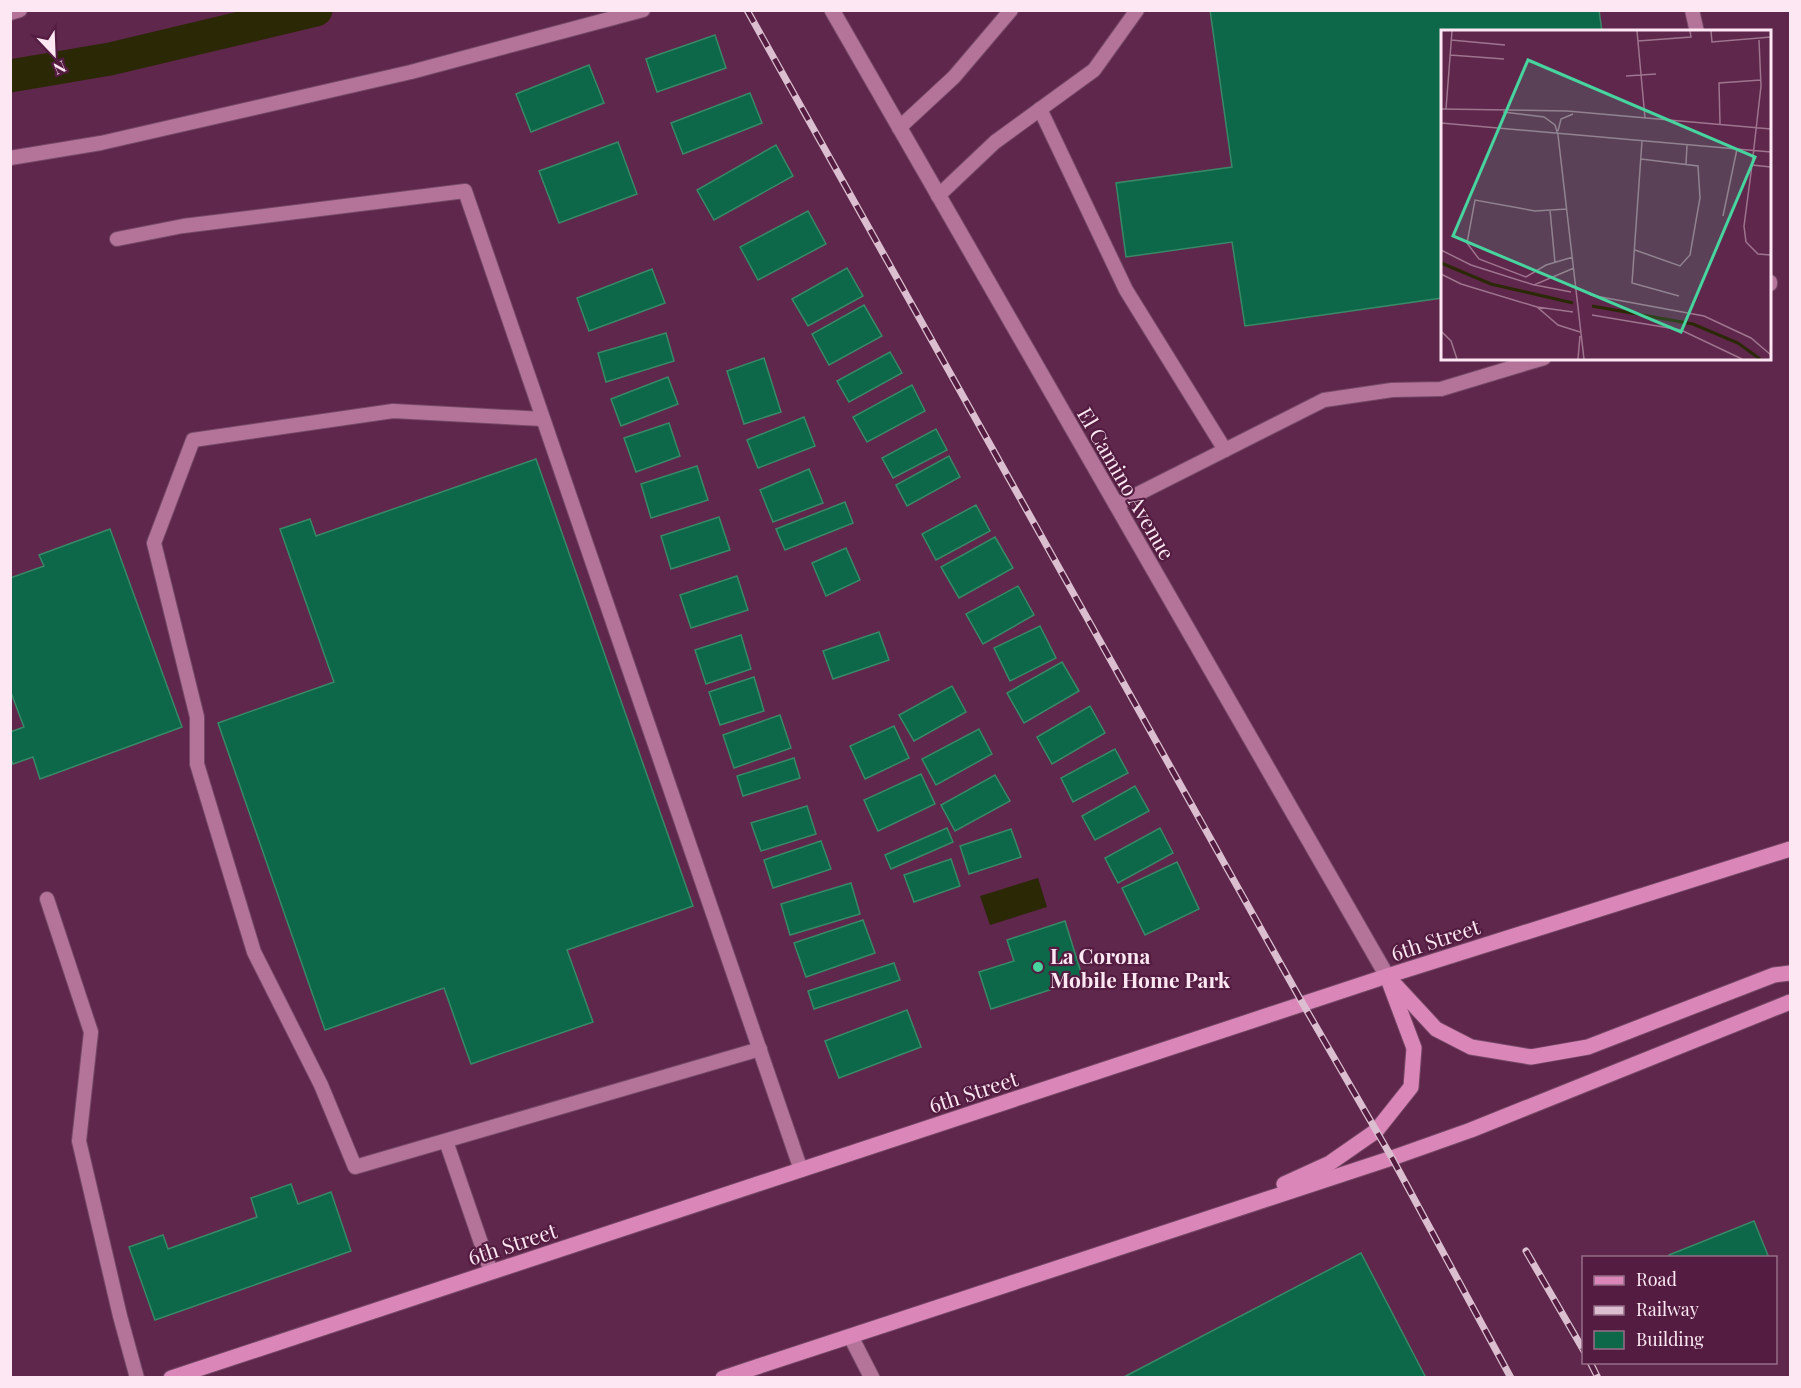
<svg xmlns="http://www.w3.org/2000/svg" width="1801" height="1388" viewBox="0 0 1801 1388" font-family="'Playfair Display',serif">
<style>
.water{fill:#2b2806}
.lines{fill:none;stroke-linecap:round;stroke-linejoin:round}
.canal{stroke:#2b2806;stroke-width:33}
.building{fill:#0c6849;stroke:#398968;stroke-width:1.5}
.service-casing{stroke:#764967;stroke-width:16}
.minor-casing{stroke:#764967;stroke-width:17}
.primary-casing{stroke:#764967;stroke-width:17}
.service{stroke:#b4749a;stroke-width:14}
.minor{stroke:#b4749a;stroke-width:15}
.primary{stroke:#db86b9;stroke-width:15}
.rail-casing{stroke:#dbbfd0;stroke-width:7}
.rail{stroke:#531c40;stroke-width:4.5;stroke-dasharray:14;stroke-linecap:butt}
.poi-dot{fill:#47d49e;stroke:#531c40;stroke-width:2}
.labels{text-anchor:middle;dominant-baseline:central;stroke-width:4.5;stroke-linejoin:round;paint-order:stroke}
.street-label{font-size:21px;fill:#fce7f3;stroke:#531c40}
.poi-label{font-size:21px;font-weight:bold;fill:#fce7f3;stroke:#531c40;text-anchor:start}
.inset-river{fill:none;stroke:#2b2806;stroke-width:3}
.inset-road{fill:none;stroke:#9e748e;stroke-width:1.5}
.view{fill:#47d49e;fill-opacity:0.15;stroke:#47d49e;stroke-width:3}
.inset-edge{fill:none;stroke:#fce7f3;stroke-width:3}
</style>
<rect width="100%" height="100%" fill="#5f274b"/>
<!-- water -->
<polygon class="water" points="1038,878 1047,907 990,925 980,896"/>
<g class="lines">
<!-- canal -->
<polyline class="canal" points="10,76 110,59 316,10"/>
</g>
<!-- building -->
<g class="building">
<polygon points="1210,10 1599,10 1602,32 1442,32 1442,298 1245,326 1232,242 1126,257 1116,183 1232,167"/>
<polygon points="715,35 726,68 657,92 646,59"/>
<polygon points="589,65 604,103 531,132 516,94"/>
<polygon points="750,93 762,123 683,154 671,123"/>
<polygon points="618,142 637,194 559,223 539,171"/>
<polygon points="776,145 793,176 714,220 697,190"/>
<polygon points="808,211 826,244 758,280 740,247"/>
<polygon points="847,268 863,296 808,326 792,299"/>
<polygon points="652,269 665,303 589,331 577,298"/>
<polygon points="864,305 882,336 829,365 812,334"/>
<polygon points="666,333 674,361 606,382 598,353"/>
<polygon points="890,352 902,373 849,402 837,381"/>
<polygon points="764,358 781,412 744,424 727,371"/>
<polygon points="668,377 678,404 621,426 611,399"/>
<polygon points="912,385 925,411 867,442 853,417"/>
<polygon points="804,417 815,446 758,468 747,440"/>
<polygon points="669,423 680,456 636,472 624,438"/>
<polygon points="936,429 947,450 893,478 882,458"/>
<polygon points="949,456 960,477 907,506 896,485"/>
<polygon points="536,459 693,906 567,950 593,1022 471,1064 444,988 325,1030 218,723 334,682 280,529 310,519 316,536"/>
<polygon points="697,466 708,500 651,518 641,484"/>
<polygon points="809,469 823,503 773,522 760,490"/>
<polygon points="845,502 853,523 785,550 776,529"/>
<polygon points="976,505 990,531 936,560 922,534"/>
<polygon points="719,517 730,550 671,569 661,536"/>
<polygon points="110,529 182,727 40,779 33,757 13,764 10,757 10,732 24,727 10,690 10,578 44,566 39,555"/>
<polygon points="995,537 1013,568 959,598 941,567"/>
<polygon points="846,548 860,580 826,596 812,563"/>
<polygon points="737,576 748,610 691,628 680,595"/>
<polygon points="1018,586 1034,615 983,644 966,614"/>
<polygon points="1040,626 1056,658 1010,681 994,648"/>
<polygon points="879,632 889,660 833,679 823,651"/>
<polygon points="741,635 751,669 706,684 695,650"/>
<polygon points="1062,662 1079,691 1024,723 1007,693"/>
<polygon points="754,677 764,711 720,725 709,692"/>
<polygon points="952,686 966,712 914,741 899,715"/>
<polygon points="1090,706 1105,733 1052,764 1037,737"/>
<polygon points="780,715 791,748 734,768 723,735"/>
<polygon points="894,726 909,758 865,779 850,746"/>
<polygon points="979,729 992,754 936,785 922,759"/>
<polygon points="1115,749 1128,773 1073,802 1061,778"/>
<polygon points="794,758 800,778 743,796 737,776"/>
<polygon points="921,774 935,804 878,831 864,800"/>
<polygon points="995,775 1010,801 955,831 941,805"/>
<polygon points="1135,786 1149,811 1095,840 1082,816"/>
<polygon points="807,806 816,834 761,851 751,823"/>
<polygon points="947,828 953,842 891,869 885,855"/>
<polygon points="1160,828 1173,853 1118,883 1105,858"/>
<polygon points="1011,829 1021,857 969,874 960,846"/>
<polygon points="821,841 831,869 773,888 764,860"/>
<polygon points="951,859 960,886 914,902 904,875"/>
<polygon points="1177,862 1199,909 1145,935 1122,888"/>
<polygon points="851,883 860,914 790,935 781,904"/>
<polygon points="863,920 875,953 806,977 794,943"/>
<polygon points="1065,921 1083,979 991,1009 979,972 1014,961 1007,940"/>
<polygon points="894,963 900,980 814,1009 808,991"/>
<polygon points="907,1010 921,1047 839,1078 825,1041"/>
<polygon points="291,1184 298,1204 331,1192 351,1251 155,1320 129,1247 163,1235 168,1249 257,1217 251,1198"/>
<polygon points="1754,1221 1769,1258 1670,1258 1669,1255"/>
<polygon points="1361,1253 1426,1378 1122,1378"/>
</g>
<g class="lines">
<defs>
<g id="service">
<polyline points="1692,10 1697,32"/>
<polyline points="10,13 20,10"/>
<polyline points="1040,109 1126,290 1225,450"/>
<polyline points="899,128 954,77 1011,10"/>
<polyline points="10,158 101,143 411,72 643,10"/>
<polyline points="938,196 995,142 1094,70 1137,10"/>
<polyline points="117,239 183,226 465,191 801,1170"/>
<polyline points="1770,282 1770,284"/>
<polyline points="543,419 393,411 193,440 154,543 197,717 197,764 254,952 321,1085 355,1167 760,1049"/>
<polyline points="1116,505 1324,400 1392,390 1441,389 1544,358"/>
<polyline points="47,899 91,1032 79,1141 120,1316 137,1378"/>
<polyline points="446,1141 491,1272"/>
</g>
<g id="minor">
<polyline points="832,10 1387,976"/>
<polyline points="851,1337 872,1378"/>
</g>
<g id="primary">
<polyline points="1387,976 1436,1029 1471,1047 1531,1057 1588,1047 1774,975 1790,973"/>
<polyline points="1284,1184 1330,1163 1376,1131 1411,1087 1414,1048 1390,984"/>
<polyline points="171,1378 1387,976 1790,849"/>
<polyline points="723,1378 1392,1158 1471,1130 1790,1002"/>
</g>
</defs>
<!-- service casing -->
<use href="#service" class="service-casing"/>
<!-- minor casing -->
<use href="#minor" class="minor-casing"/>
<!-- primary casing -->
<use href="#primary" class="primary-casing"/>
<!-- service -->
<use href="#service" class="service"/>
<!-- minor -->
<use href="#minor" class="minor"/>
<!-- primary -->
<use href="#primary" class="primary"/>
<defs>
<g id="rail">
<polyline points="747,10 1303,1004 1392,1158 1511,1378"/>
<polyline points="1526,1251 1584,1351"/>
<polyline points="1590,1362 1598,1378"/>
</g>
</defs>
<!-- rail casing -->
<use href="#rail" class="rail-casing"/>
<!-- rail -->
<use href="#rail" class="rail"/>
</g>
<!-- markers -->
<circle class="poi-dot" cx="1038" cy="967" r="6"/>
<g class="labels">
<!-- street labels -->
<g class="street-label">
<text transform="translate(1127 483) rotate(60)">El Camino Avenue</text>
<text transform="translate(1435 939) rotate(-18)">6th Street</text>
<text transform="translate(973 1091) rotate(-18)">6th Street</text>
<text transform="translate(512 1243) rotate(-18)">6th Street</text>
</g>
<!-- poi labels -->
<g class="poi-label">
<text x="1050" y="955">La Corona<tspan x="1050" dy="24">Mobile Home Park</tspan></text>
</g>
</g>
<!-- overview -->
<g transform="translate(1441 30)">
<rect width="330" height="330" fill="#5f274b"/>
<path class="inset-river" d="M0,233L50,254L132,273M151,276L252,294L297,313L319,329"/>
<path class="inset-road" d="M196,1L204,88M270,1L271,12L330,7M10,10L64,15M318,10L320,56L311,135L330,137M197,11L250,7L249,1M9,25L63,29M185,46L215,44M0,79L126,81L330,99M5,79L11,1M62,82L103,87L114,95L117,105M0,93L330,122M279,94L278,53L320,50M117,101L120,89L132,84M117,105L143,329M201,111L191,253L238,266M245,134L246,115M311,135L303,196L305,212L317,224L330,225M126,179L94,181L34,170L26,213L38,229L85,247L105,235L132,227M109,180L114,233M282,186L296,119M0,220L30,235L93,255L133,238M194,220L239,236L249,225L259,168L257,136L200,129M0,244L20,254L96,277L117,295L139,302M94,255L130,262M149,265L263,286L310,308L330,325M96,277L132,282M151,285L240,300L301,329M0,301L10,311L16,329M137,329L139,306"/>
<path class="view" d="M87,30L314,127L240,302L12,206Z"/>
<rect width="330" height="330" class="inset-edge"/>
</g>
<!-- border -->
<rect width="1801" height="1388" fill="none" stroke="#fce7f3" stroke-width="24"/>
<!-- legend -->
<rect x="1582" y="1256" width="195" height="108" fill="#531c40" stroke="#976d88" stroke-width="1.5"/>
<rect x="1594" y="1276" width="30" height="9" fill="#db86b9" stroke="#976d88" stroke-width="1.5"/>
<text x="1636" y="1286" font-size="18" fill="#fce7f3">Road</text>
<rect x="1594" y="1306" width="30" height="9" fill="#dbbfd0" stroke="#976d88" stroke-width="1.5"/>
<text x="1636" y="1316" font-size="18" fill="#fce7f3">Railway</text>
<rect x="1594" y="1331" width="30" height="18" fill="#0c6849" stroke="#976d88" stroke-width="1.5"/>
<text x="1636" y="1346" font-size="18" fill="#fce7f3">Building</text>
<!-- north arrow -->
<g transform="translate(54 54) rotate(157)" stroke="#531c40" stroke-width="4.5" paint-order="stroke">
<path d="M0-4.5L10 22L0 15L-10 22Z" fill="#fce7f3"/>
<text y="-9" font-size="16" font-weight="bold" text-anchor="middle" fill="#fce7f3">N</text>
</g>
</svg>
